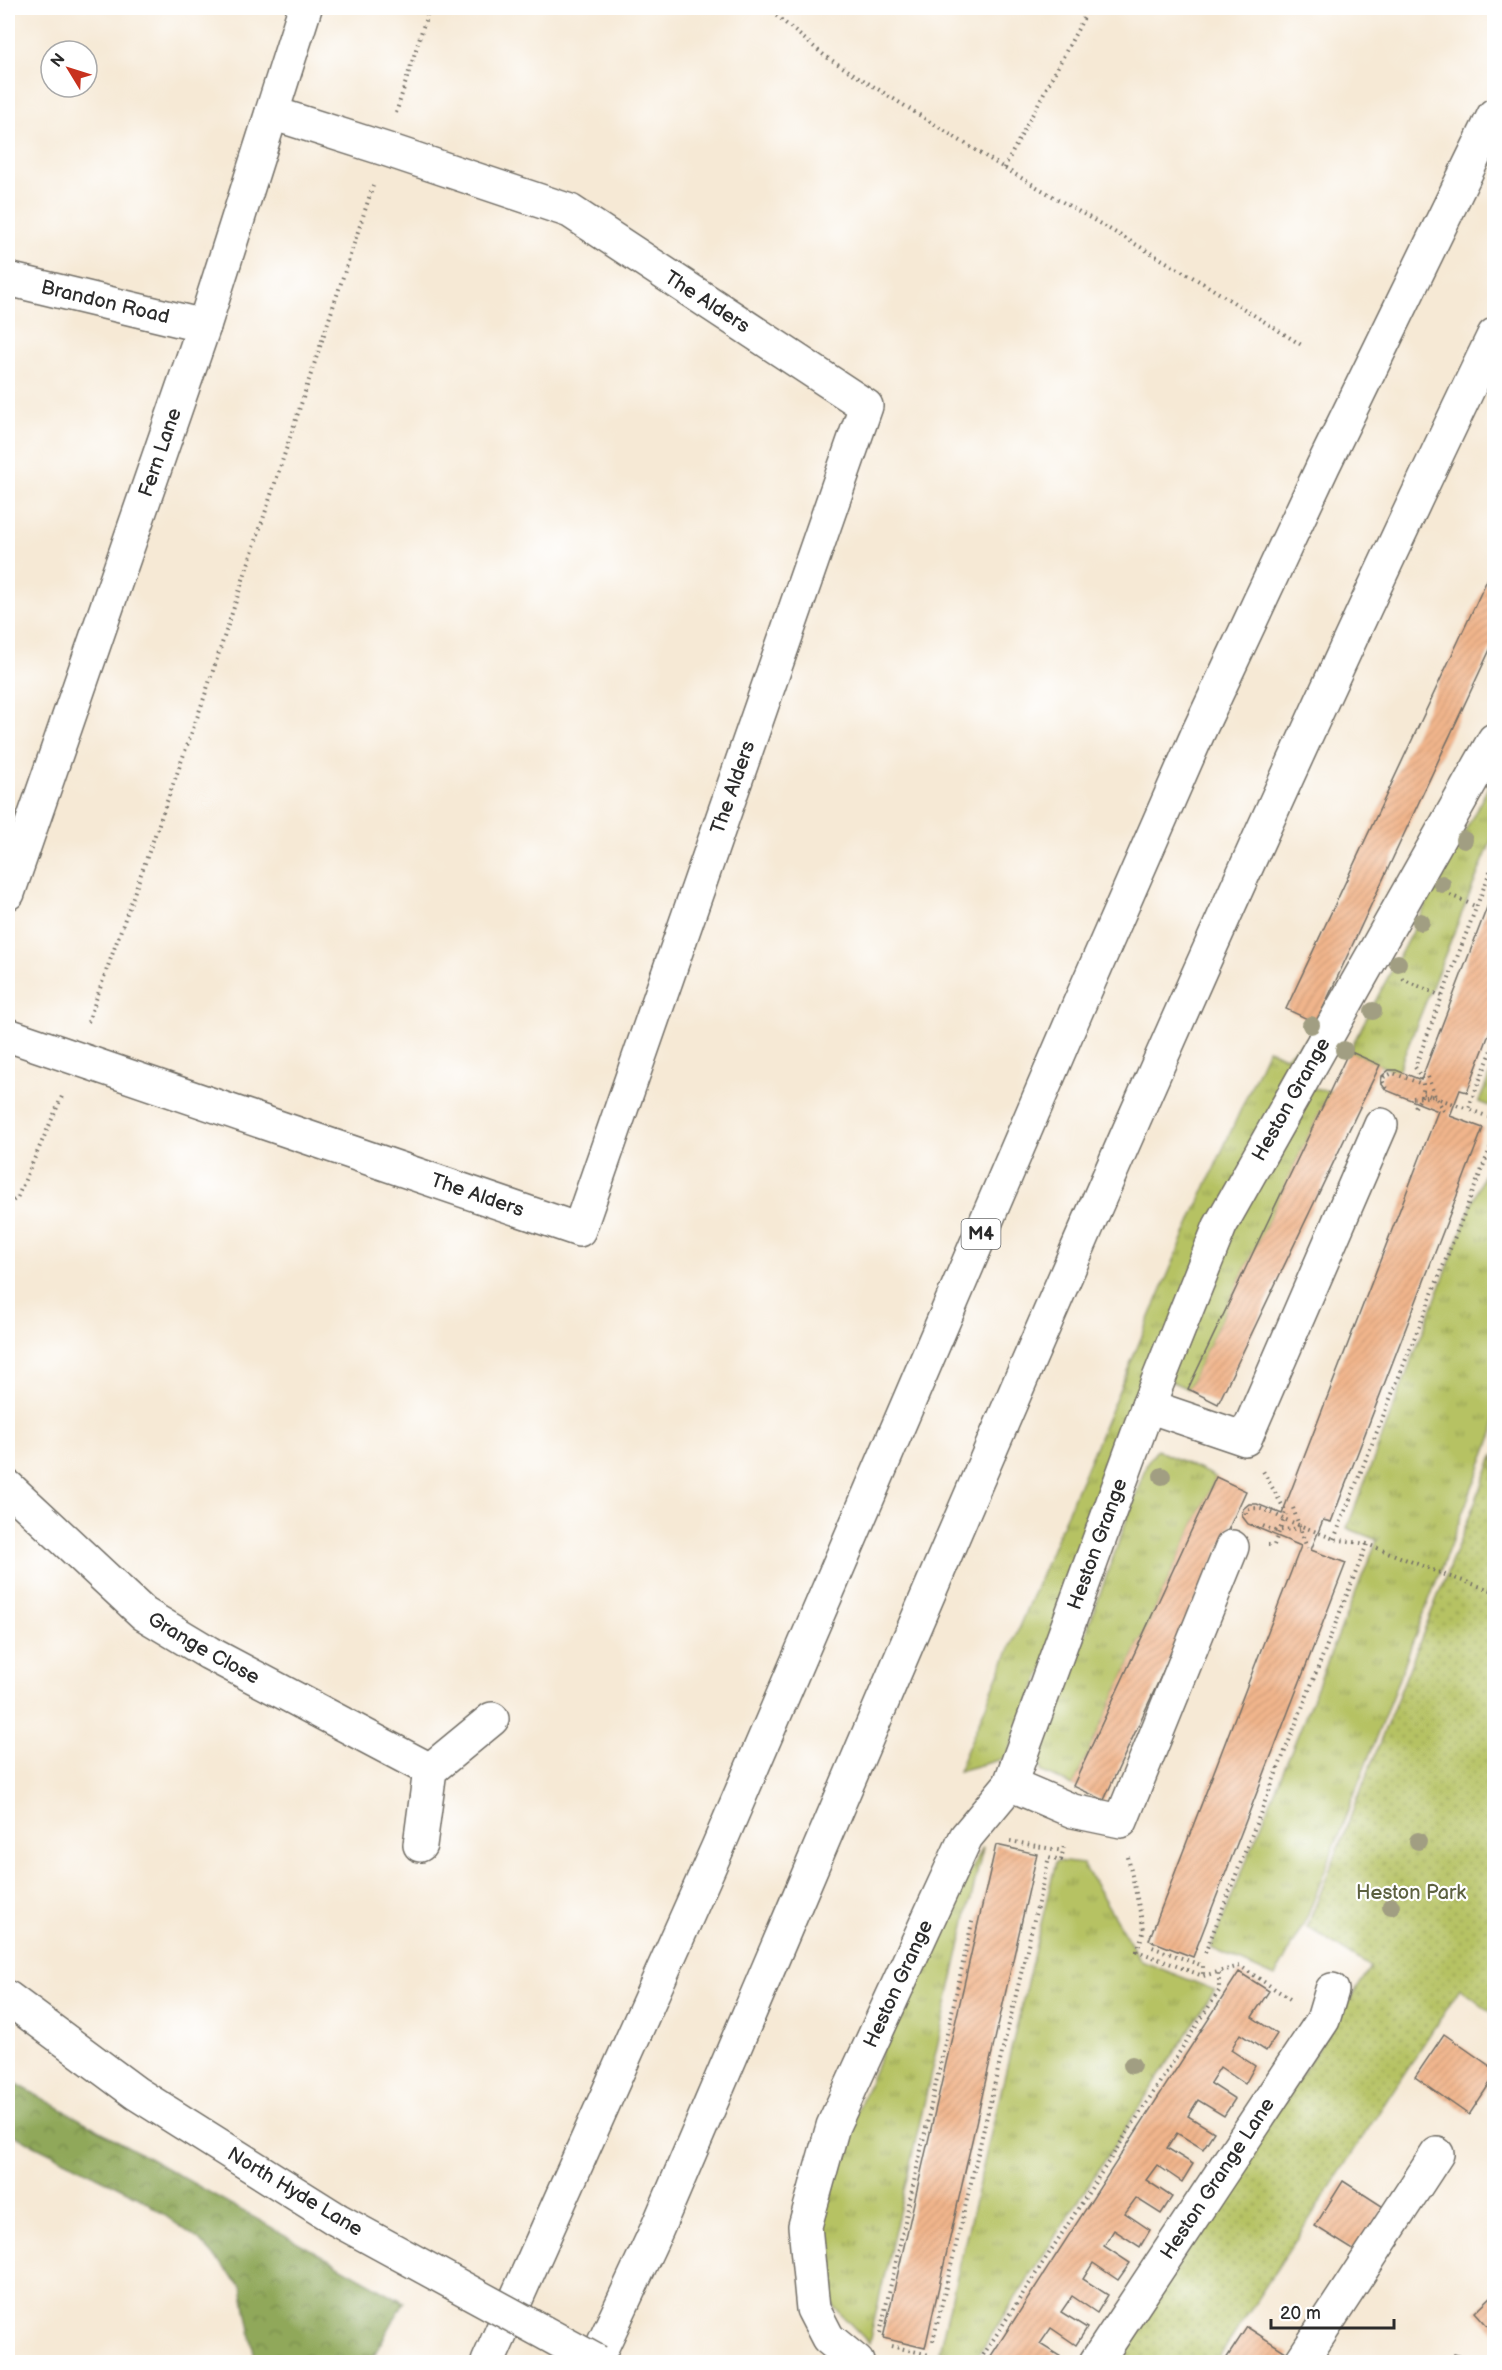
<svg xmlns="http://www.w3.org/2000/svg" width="1502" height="2370" viewBox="0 0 1502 2370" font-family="'Balsamiq Sans',sans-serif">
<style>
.grass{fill:url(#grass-tufts);stroke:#707648;stroke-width:1.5}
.forest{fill:url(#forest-crowns);stroke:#5e6a42;stroke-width:1.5}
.park{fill:url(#park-dots);stroke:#707648;stroke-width:1.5}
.building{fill:url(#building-hatch)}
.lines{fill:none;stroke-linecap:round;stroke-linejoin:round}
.minor-casing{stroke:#726e66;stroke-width:36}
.highway-casing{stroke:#726e66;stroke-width:36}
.path{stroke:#726e66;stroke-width:4;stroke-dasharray:1.5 4.5;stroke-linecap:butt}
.minor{stroke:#fff;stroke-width:33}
.highway{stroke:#fff;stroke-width:33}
.minor-bridge-casing{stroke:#726e66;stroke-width:36;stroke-linecap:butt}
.path-bridge{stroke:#726e66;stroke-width:4;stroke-dasharray:1.5 4.5;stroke-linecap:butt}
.minor-bridge{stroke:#fff;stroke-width:33}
.tree{fill:#a19e82}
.labels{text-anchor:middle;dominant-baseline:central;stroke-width:4.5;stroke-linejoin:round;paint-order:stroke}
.shield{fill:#fff;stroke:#6b6b6b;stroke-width:1.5}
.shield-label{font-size:18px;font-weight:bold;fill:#2b2b2b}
.street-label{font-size:20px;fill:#2b2b2b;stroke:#fff}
.park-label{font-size:20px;fill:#5c603f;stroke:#fff}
</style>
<defs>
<pattern id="grass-tufts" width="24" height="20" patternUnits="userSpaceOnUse" patternTransform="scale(1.5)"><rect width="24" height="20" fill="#b6c264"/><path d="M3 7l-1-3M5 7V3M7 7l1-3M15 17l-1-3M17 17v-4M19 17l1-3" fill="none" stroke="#949e53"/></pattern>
<pattern id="forest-crowns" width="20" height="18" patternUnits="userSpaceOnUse" patternTransform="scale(1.5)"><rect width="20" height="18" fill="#90a85a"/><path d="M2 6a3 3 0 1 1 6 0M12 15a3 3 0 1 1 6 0" fill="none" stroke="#76894b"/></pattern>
<pattern id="park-dots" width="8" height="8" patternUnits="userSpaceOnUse" patternTransform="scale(1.5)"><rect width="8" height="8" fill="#b6c264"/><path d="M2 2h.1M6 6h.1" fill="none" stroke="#949e53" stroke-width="1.8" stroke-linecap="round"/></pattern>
<pattern id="building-hatch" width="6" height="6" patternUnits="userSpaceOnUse" patternTransform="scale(1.5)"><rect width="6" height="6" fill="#f1b58c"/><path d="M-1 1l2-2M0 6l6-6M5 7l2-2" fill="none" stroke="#cf9c79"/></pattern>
</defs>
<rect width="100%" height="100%" fill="#fff"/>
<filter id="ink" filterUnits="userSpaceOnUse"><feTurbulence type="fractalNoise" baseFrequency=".0167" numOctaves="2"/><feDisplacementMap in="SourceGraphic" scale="12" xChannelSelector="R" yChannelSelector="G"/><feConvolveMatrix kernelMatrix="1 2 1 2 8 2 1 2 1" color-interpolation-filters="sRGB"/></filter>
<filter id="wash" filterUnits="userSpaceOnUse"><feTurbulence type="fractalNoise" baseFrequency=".008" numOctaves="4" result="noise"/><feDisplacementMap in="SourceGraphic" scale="24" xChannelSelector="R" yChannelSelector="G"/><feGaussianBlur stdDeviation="1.35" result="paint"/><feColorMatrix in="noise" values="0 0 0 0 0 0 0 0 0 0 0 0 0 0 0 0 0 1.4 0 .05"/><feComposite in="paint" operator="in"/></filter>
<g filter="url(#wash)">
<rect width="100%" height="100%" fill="#f6e9d5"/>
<!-- grass -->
<g class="grass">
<polygon points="1494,776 1494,834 1397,1073 1349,1051"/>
<polygon points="1309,1037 1006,1758 958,1771 1194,1213 1268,1049 1285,1057"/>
<polygon points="1494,1065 1494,1108 1479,1102"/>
<polygon points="1307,1087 1330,1091 1188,1389 1166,1379 1217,1260"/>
<polygon points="1494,1147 1494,1431 1308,1915 1275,1977 1211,1948 1377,1540 1347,1528"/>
<polygon points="1157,1450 1216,1477 1073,1786 1042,1772 1040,1761 1147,1463"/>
<polygon points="983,1847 869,2343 835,2308 823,2277 820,2226 826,2185 901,2007"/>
<polygon points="1056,1861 1083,1864 1141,1961 1215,1990 974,2362 939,2351"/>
</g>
<!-- forest -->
<polygon class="forest" points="8,2079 404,2302 370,2362 252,2362 254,2353 242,2287 199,2240 139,2197 8,2132"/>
<!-- park -->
<polygon class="park" points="1494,1454 1494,2014 1460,1988 1216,2362 1115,2362 1371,1967 1307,1927"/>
<g id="blocks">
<!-- building -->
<g class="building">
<polygon points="1494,565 1494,641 1316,1023 1286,1009"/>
<polygon points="1494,889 1494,1021 1467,1092 1460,1090 1450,1116 1483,1128 1331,1522 1323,1520 1311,1550 1346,1563 1193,1957 1149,1940 1301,1546 1248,1524 1242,1516 1243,1509 1249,1504 1257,1504 1282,1514 1438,1111 1386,1090 1381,1083 1382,1076 1389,1070 1396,1070 1421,1080"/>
<polygon points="1349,1051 1380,1065 1218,1404 1188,1389"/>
<polygon points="1216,1477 1246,1491 1104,1800 1073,1786"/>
<polygon points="996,1845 1037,1854 925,2348 883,2338"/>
<polygon points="1239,1972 1269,1991 1252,2017 1277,2034 1266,2051 1240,2034 1231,2050 1255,2066 1245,2084 1220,2067 1210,2083 1235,2099 1224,2116 1198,2100 1188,2116 1214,2132 1203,2149 1177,2133 1167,2148 1193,2164 1182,2182 1157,2165 1146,2180 1172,2197 1161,2214 1136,2198 1125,2213 1150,2230 1140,2247 1114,2230 1104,2246 1130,2263 1118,2280 1093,2263 1083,2279 1108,2295 1097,2313 1072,2296 1061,2312 1087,2328 1076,2345 1051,2328 1040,2344 1066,2360 1065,2362 987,2362"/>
<polygon points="1444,2034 1494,2069 1494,2077 1469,2115 1415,2077"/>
<polygon points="1343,2181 1385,2208 1358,2253 1315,2226"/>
<polygon points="1494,2294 1494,2333 1475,2312"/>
<polygon points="1247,2327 1289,2354 1284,2362 1224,2362"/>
<polygon points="1454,2354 1485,2362 1452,2362"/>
</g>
</g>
</g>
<g filter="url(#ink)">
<use href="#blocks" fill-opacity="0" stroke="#726e66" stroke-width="1.5"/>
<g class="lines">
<defs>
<g id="minor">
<path id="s1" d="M8,279L204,326"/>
<path id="s2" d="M8,893L204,326L305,8"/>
<path id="s3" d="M8,1035L579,1230L866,406L570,211L385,149L272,113"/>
<polyline points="1148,1406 1245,1439 1381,1125"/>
<path id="s4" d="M8,1487L144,1614L209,1653L430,1770"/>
<polyline points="1010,1784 1073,1811 1121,1821 1232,1547"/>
<polyline points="420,1845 430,1770 492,1719"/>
<polyline points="8,1998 136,2093 336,2219"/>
<path id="s5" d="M857,2362L828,2338L813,2309L805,2226L833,2126L966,1837L1010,1784L1148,1406L1220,1226L1494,740"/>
<path id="s6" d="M1096,2362L1323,2020L1332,1990"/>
<polyline points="1301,2362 1437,2154"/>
</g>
<g id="highway">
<polyline points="488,2362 718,1847 1078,1007 1198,733 1323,466 1494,115"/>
<path d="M595,2362L657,2229C929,1595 1194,956 1494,335"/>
</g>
</defs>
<!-- minor casing -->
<use href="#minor" class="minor-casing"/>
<!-- highway casing -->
<use href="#highway" class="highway-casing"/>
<!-- path -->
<g class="path">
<polyline points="767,8 825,56 1004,168 1206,285 1303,346"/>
<polyline points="396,113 429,8"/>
<polyline points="1004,168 1089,8"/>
<polyline points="1450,895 1477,907"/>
<polyline points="1402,979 1442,996"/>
<polyline points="88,1022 203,701 373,186"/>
<polyline points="1494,1045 1468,1109 1494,1119"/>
<polyline points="1387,1088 1383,1082 1384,1077 1393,1073 1422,1084"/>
<polyline points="1423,1093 1468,1109"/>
<path d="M1415,1107C1426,1090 1426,1085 1415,1067L1494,861"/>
<polyline points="8,1204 17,1198 63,1094"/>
<path d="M1246,1514V1511C1257,1503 1273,1514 1284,1519L1286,1512L1263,1471"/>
<polyline points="1263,1526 1275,1531"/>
<polyline points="1334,1539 1494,1139"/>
<polyline points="1268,1545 1274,1545 1284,1519 1334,1539 1367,1544 1448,1576 1494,1591"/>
<polyline points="1010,1841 1063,1851"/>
<polyline points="1128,1857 1144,1930 1137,1951 1203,1976 1240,1966 1290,1999"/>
<polyline points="1154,1942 1152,1947 1203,1966 1203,1976"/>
<polyline points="1205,1953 1367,1544"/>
<polyline points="880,2333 973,1918"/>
<polyline points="933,2341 1049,1857 1061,1860 1064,1846"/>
<polyline points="891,2346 930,2355 929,2362"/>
<polyline points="980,2360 1219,1991 1219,1971"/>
</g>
<!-- minor -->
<use href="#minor" class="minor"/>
<!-- highway -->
<use href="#highway" class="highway"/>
<defs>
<polyline id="minor-bridge" points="336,2219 598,2362"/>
</defs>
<!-- minor-bridge casing -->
<use href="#minor-bridge" class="minor-bridge-casing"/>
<!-- path-bridge -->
<g class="path-bridge">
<polyline points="1428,1077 1435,1096 1446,1114"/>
<polyline points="1413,1098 1435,1096"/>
<polyline points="1293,1508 1307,1548"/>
<polyline points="1275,1531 1300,1528"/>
</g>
<!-- minor-bridge -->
<use href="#minor-bridge" class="minor-bridge"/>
</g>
<!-- trees -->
<g class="tree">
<circle cx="1464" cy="840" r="9"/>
<circle cx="1442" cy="884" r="9"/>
<circle cx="1421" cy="922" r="9"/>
<circle cx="1398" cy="963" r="9"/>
<circle cx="1373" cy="1011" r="9"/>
<circle cx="1311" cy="1025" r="9"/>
<circle cx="1344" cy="1050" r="9"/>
<circle cx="1162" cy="1476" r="9"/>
<circle cx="1418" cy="1841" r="9"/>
<circle cx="1391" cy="1906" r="9"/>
<circle cx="1132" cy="2065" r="9"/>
</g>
</g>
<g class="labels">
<!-- shield labels -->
<rect class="shield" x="961.5" y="1219" width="39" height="30" rx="4.5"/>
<g class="shield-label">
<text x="981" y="1234">M4</text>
</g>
<!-- street labels -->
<g class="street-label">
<text stroke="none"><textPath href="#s1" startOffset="100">Brandon Road</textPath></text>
<text transform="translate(707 302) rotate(33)">The Alders</text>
<text stroke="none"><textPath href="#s2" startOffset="466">Fern Lane</textPath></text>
<text stroke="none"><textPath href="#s3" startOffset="1072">The Alders</textPath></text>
<text stroke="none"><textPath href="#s5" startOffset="1386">Heston Grange</textPath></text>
<text stroke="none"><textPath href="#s3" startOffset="496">The Alders</textPath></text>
<text stroke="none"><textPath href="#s5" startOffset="900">Heston Grange</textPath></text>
<text stroke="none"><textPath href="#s4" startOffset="255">Grange Close</textPath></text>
<text stroke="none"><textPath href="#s5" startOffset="414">Heston Grange</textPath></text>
<text stroke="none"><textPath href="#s6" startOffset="220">Heston Grange Lane</textPath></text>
<text transform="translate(295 2192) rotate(31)">North Hyde Lane</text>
</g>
<!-- park labels -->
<g class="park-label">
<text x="1411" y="1893">Heston Park</text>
</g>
</g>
<!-- margin -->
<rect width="1502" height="2370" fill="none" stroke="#fff" stroke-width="30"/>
<!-- north arrow -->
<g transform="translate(69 69) rotate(308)"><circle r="28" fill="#ffffff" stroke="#aaaaaa" stroke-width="1.5"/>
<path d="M0-4.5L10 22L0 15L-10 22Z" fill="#c8321e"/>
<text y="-9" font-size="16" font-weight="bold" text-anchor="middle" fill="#2b2b2b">N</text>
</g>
<!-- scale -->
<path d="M1271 2319v9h123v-9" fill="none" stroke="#2b2b2b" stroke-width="3"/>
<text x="1280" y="2319" font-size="18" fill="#2b2b2b" stroke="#ffffff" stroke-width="4.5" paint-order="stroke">20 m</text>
</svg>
